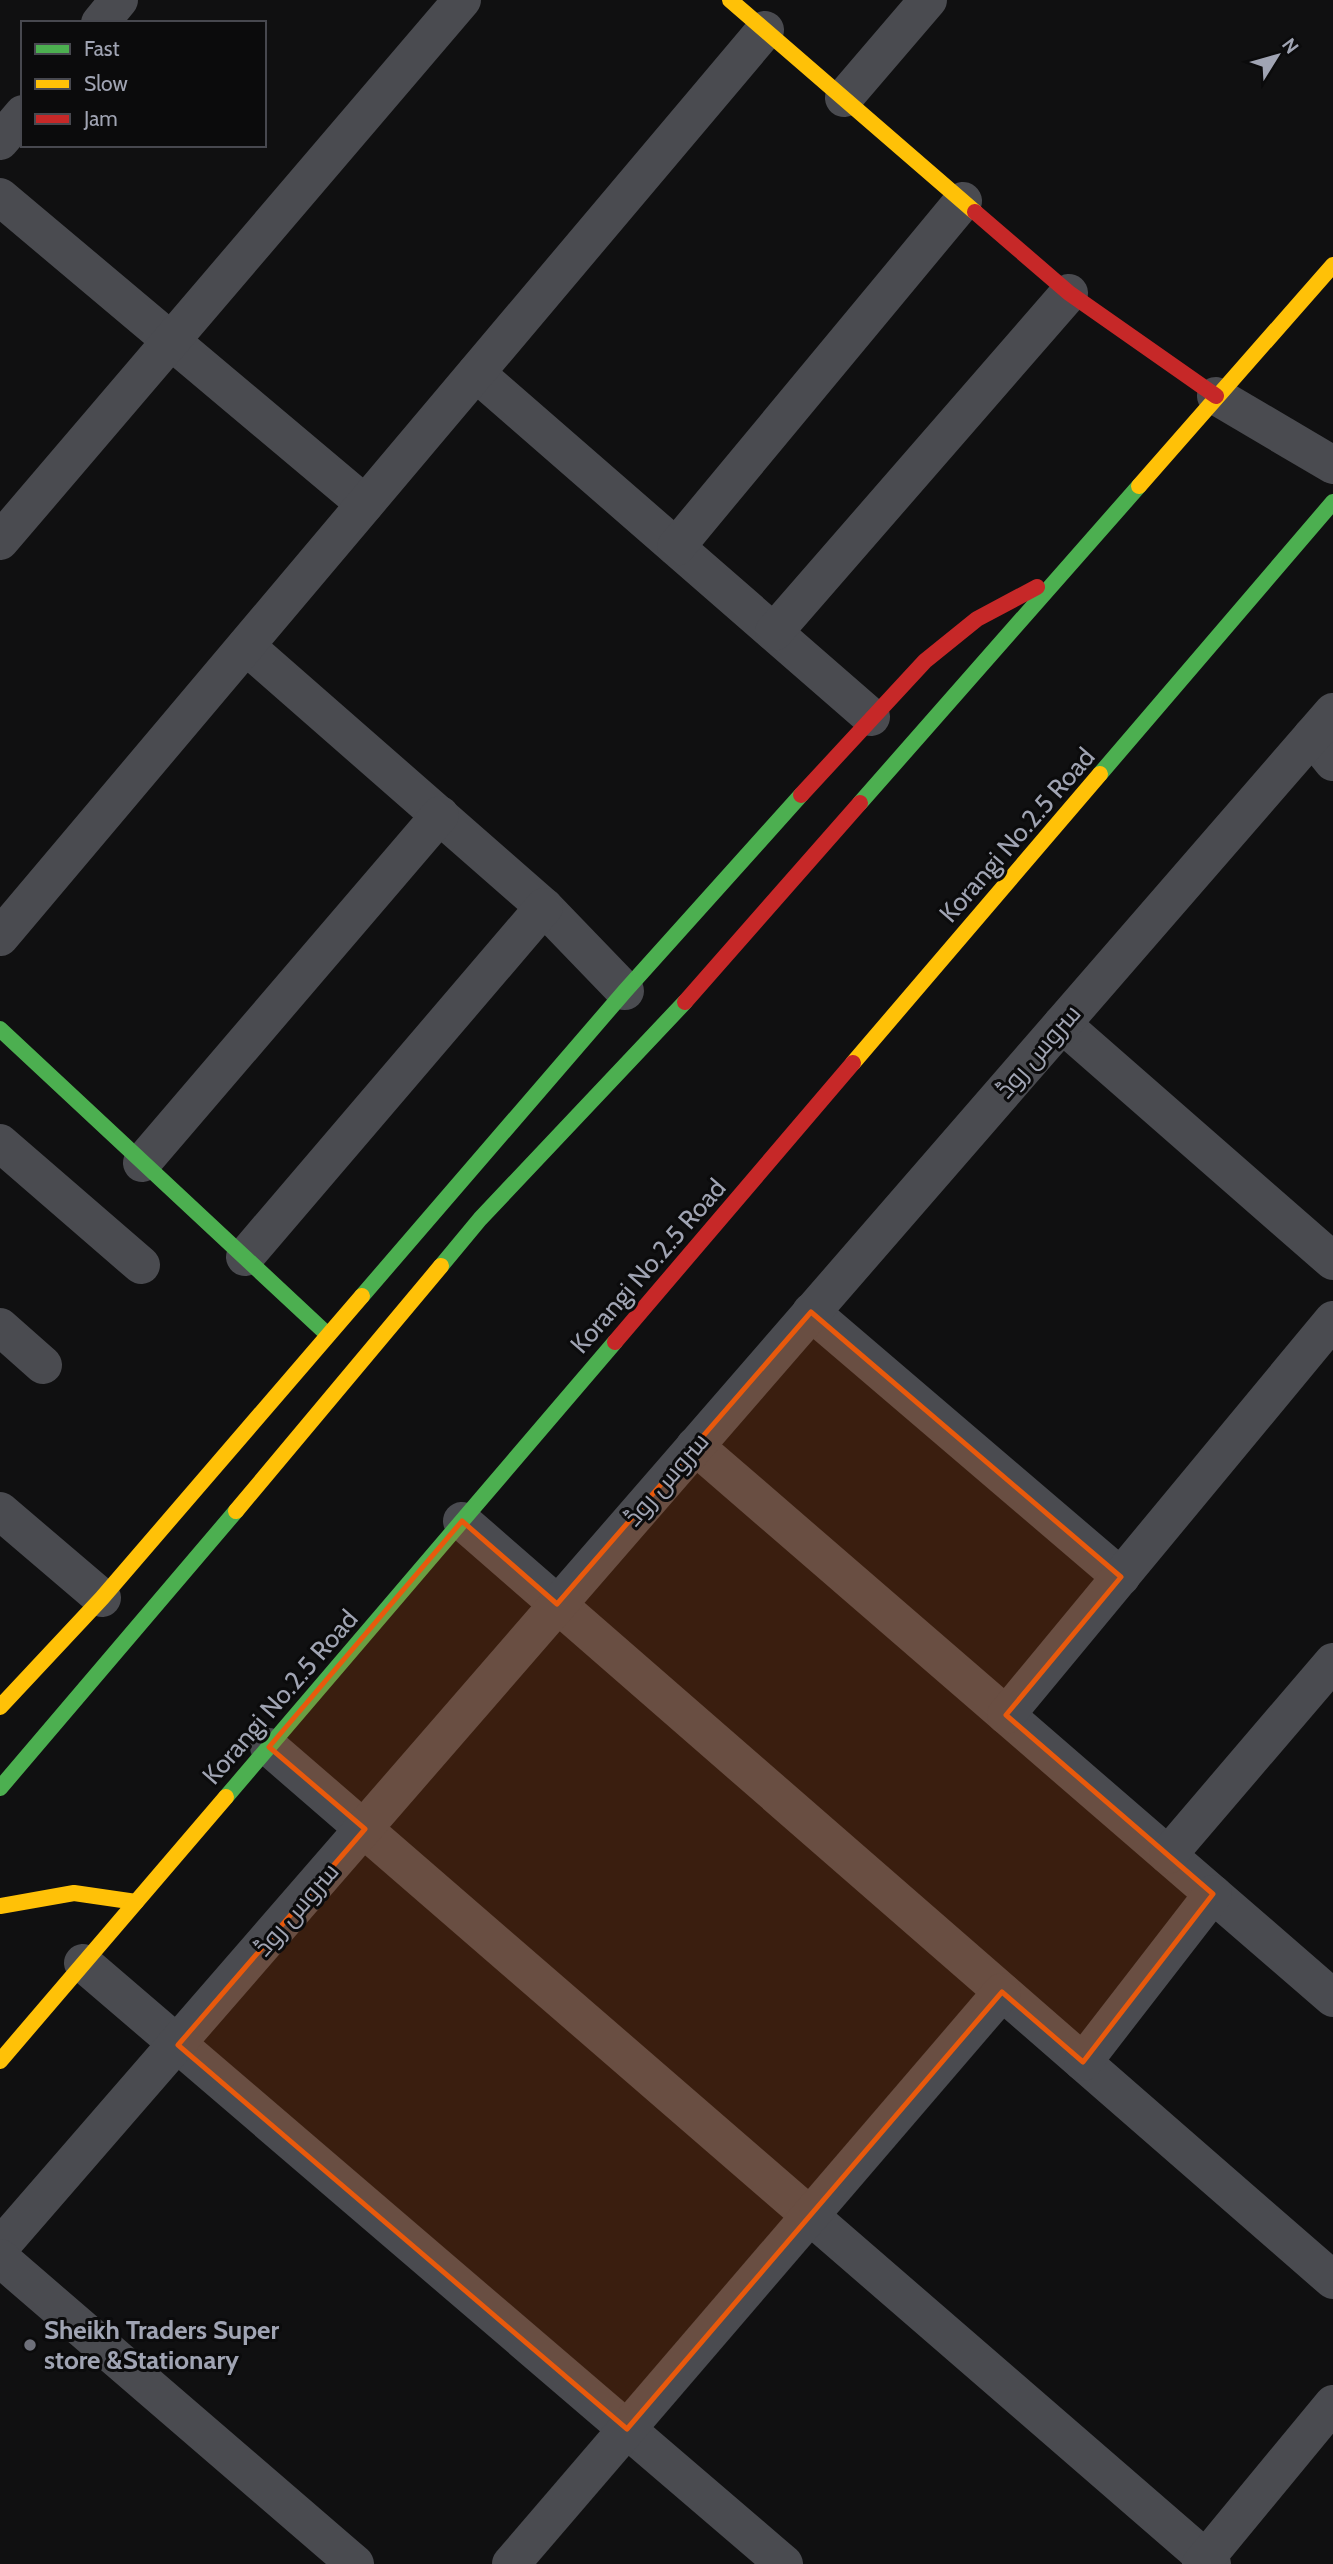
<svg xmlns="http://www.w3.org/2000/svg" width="1333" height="2564" viewBox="0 0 1333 2564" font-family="Cabin,Cairo,sans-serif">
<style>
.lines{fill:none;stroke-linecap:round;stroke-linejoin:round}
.street{stroke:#4a4b50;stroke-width:38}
.fast{stroke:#4caf50;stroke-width:16}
.slow{stroke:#ffc107;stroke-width:16}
.jam{stroke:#c62828;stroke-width:16}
.marked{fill:#e8590c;fill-opacity:0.2;stroke:#e8590c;stroke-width:5;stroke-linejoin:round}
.poi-dot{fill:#6e707a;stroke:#0b0b0c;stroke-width:2.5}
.labels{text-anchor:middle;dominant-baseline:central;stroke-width:6;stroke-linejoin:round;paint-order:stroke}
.street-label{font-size:26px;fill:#a0a4b3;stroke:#0b0b0c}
.poi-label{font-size:26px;font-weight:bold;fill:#a0a4b3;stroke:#0b0b0c;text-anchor:start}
</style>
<rect width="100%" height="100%" fill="#101011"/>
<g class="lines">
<!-- street -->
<g class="street">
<polyline points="100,23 119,0"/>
<polyline points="844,98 928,0"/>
<polyline points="0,141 23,114"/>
<polyline points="0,197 365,504"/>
<polyline points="476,373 871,717"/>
<polyline points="1216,396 1333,465"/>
<polyline points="0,541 462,0"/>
<polyline points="676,547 963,201"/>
<polyline points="774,632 1069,293"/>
<polyline points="246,646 544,907 625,991"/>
<polyline points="1312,736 1333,762"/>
<polyline points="0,937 765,30"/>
<polyline points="1062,1024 1333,1261"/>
<polyline points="0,1143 141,1265"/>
<polyline points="142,1163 440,815"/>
<polyline points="245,1257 544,907"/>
<polyline points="811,1312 1121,1577"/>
<polyline points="0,1327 43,1365"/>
<polyline points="695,1446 1333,1998"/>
<polyline points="0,1511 102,1598"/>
<polyline points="462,1521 1333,2280"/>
<polyline points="1006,1715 1333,1320"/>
<polyline points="269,1747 1212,2564"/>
<polyline points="1168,1855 1333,1662"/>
<polyline points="83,1963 784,2564"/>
<polyline points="1083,2062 1213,1894"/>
<polyline points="0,2247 1333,712"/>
<polyline points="0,2258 355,2564"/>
<polyline points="511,2564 1002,1992"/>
<polyline points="1201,2564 1333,2404"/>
</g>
<!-- fast -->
<g class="fast">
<polyline points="1100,774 1333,502"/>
<polyline points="860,803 1139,486"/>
<polyline points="0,1029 328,1335"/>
<polyline points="441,1266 480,1219 685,1002"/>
<polyline points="362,1296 625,991 801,795"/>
<polyline points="0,1788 236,1511"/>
<polyline points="226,1797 615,1342"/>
</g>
<!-- slow -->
<g class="slow">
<polyline points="730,0 975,212"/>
<polyline points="1139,486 1333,265"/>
<polyline points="853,1063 1100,774"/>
<polyline points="236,1511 441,1266"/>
<polyline points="0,1707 102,1598 362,1296"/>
<polyline points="0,1906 74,1893 136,1902"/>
<polyline points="0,2061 226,1797"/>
</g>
<!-- jam -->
<g class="jam">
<polyline points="975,212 1069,293 1216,396"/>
<polyline points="801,795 925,661 977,619 1037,587"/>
<polyline points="685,1002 860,803"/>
<polyline points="615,1342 853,1063"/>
</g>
</g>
<!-- marked area -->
<path class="marked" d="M811,1312L1121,1577L1006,1715L1213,1894L1083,2062L1002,1992L627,2429L178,2045L365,1829L269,1747L462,1521L557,1604Z"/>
<!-- markers -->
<circle class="poi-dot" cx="30" cy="2345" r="7"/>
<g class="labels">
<!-- street labels -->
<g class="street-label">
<text transform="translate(1017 835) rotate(-49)">Korangi No.2.5 Road</text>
<text transform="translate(1038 1051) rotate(-49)">سروس روڈ</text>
<text transform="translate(648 1266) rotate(-49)">Korangi No.2.5 Road</text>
<text transform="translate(666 1479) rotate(-49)">سروس روڈ</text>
<text transform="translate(280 1697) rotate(-49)">Korangi No.2.5 Road</text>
<text transform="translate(296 1909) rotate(-49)">سروس روڈ</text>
</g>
<!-- poi labels -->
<g class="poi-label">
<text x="44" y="2330">Sheikh Traders Super<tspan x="44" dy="30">store &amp;Stationary</tspan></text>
</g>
</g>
<!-- legend -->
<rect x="21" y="21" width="245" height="126" fill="#0b0b0c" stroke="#47484f" stroke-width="2"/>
<rect x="35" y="44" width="35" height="10" fill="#4caf50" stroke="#47484f" stroke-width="2"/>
<text x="84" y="56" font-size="21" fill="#a0a4b3">Fast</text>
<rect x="35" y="79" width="35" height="10" fill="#ffc107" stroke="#47484f" stroke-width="2"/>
<text x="84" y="91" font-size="21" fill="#a0a4b3">Slow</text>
<rect x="35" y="114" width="35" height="10" fill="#c62828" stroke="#47484f" stroke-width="2"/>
<text x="84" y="126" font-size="21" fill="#a0a4b3">Jam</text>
<!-- north arrow -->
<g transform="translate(1277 56) rotate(53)" stroke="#0b0b0c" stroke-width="5" paint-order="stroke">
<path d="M0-5L12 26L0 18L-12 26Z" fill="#a0a4b3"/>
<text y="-10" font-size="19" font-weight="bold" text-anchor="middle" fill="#a0a4b3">N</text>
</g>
</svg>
